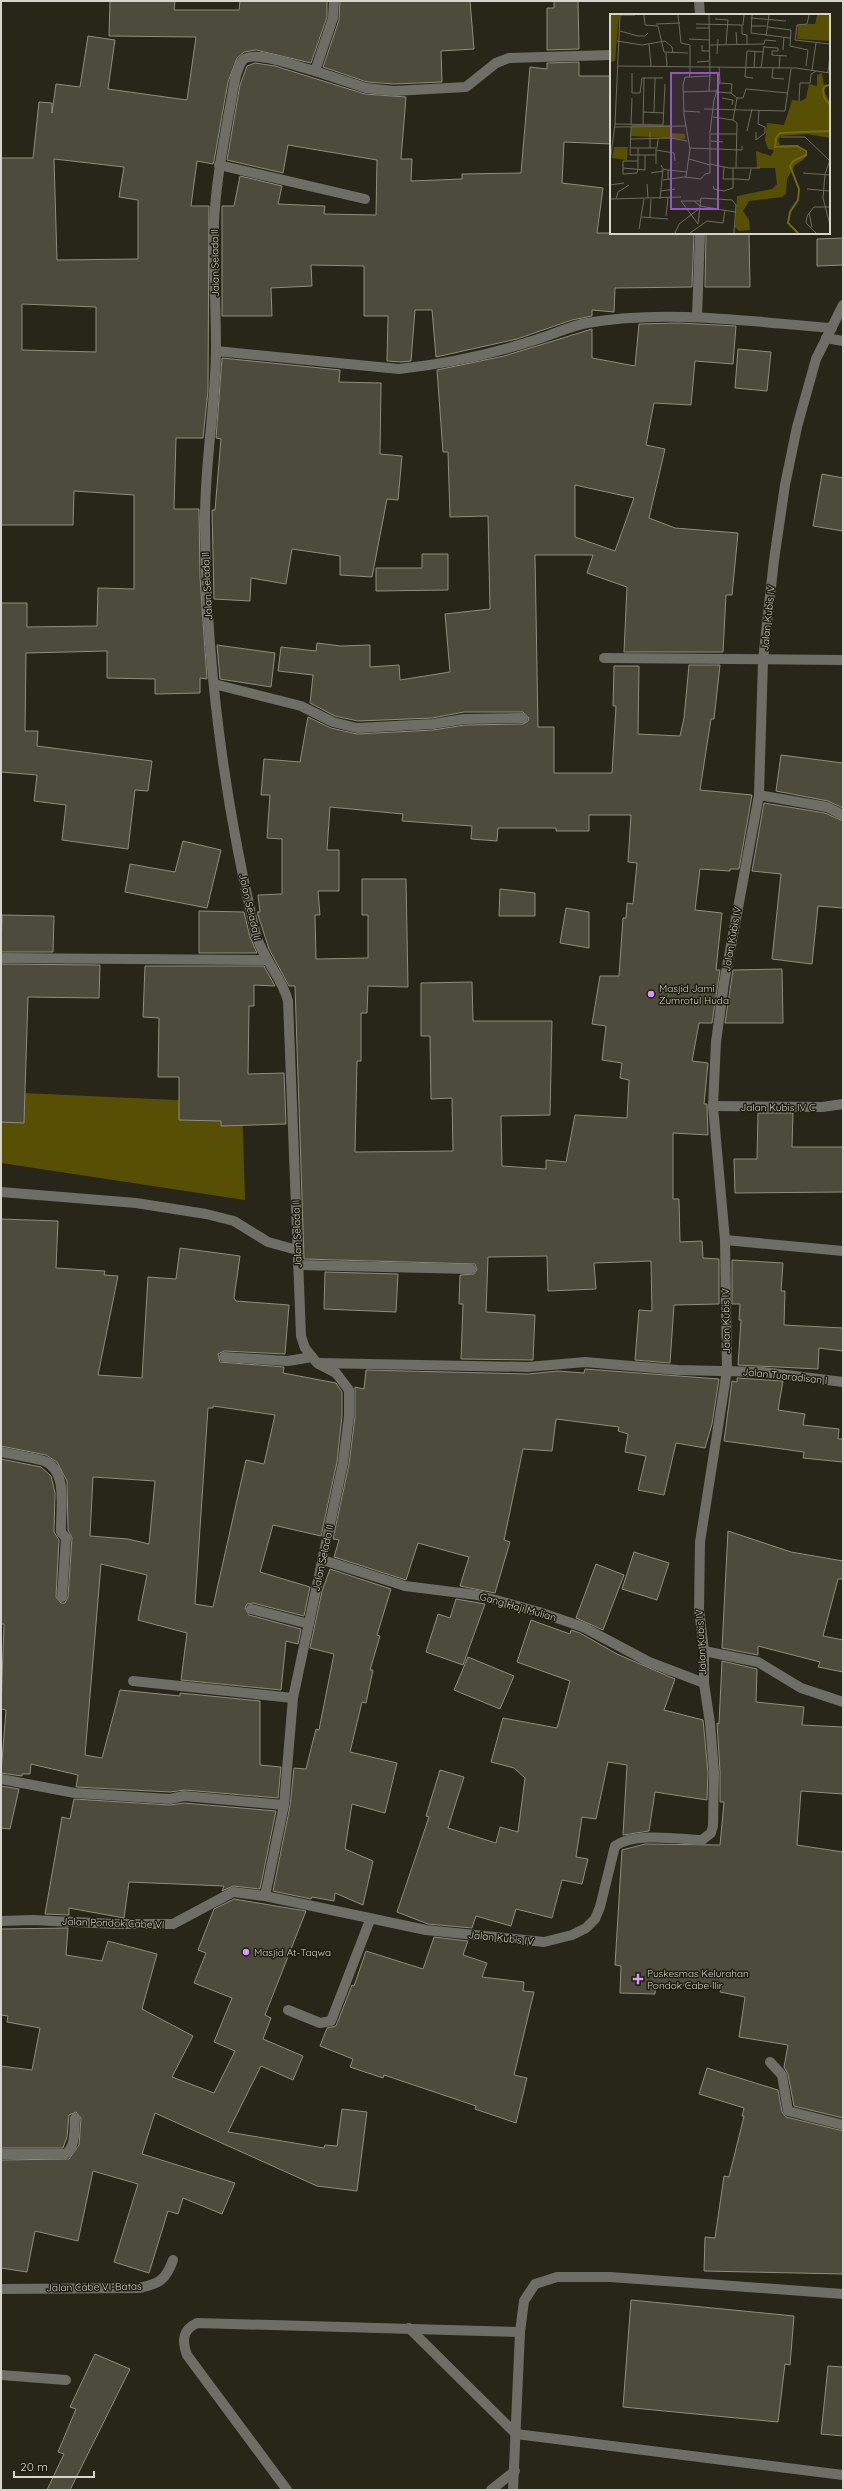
<svg xmlns="http://www.w3.org/2000/svg" width="844" height="2491" viewBox="0 0 844 2491" font-family="Quicksand,sans-serif">
<style>
.green{fill:#564f04}
.building{fill:#4d4c3c;stroke:#8f8e7c;fill-rule:evenodd}
.lines{fill:none;stroke-linecap:round;stroke-linejoin:round}
.minor{stroke:#6e6d66;stroke-width:10}
.poi-dot{fill:#d89af8;stroke:#1e1c0e;stroke-width:1.5}
.labels{text-anchor:middle;dominant-baseline:central;stroke-width:3;stroke-linejoin:round;paint-order:stroke}
.street-label{font-size:10px;fill:#d5d5cc;stroke:#1e1c0e}
.poi-label{font-size:10px;fill:#d5d5cc;stroke:#1e1c0e;text-anchor:start}
.inset-river{fill:none;stroke:#716916;stroke-width:2}
.inset-road{fill:none;stroke:#6d6c60;stroke-width:1}
.view{fill:#9256c2;fill-opacity:0.15;stroke:#9256c2;stroke-width:2}
.inset-edge{fill:none;stroke:#d5d5cc;stroke-width:2}
</style>
<rect width="100%" height="100%" fill="#272618"/>
<!-- green -->
<polygon class="green" points="1,1092 242,1103 245,1200 1,1163"/>
<!-- building -->
<g class="building">
<path d="M110,1H175L174,10H239L240,1H327V17L311,63L256,50L244,52L237,58L228,82L214,161L213,164L197,161L191,206H209L208,391L203,438H176L174,509H199L200,577L207,679L200,678V693L155,694V679L107,678V651L26,653L25,731H38L37,746L152,761L148,791L135,790L128,849L62,840L66,805L34,801L37,775L1,772V603H27V627L97,626L98,588L134,589V495L74,491L73,525H1V158H33L39,102L52,103V113L56,84L80,87L88,36L115,40L108,89L187,100L196,37L109,36ZM54,159L124,167L119,197L138,200V259L57,260ZM22,304L96,307V352L22,350Z"/>
<polygon points="340,1 470,1 474,49 441,51 442,82 394,84 367,82 323,67 339,20"/>
<polygon points="554,1 578,1 579,49 547,50 547,8 554,8"/>
<polygon points="579,62 579,76 611,76 611,144 564,142 562,183 603,188 597,233 694,233 692,287 615,288 614,312 592,310 592,316 572,320 517,339 436,357 432,310 415,310 411,361 401,362 387,361 388,316 364,316 364,266 311,265 312,286 271,288 272,316 222,316 222,206 234,206 240,176 282,186 278,204 325,206 324,214 376,215 377,160 288,145 283,173 227,160 240,85 247,66 255,63 275,66 365,94 406,97 401,159 412,159 411,181 462,179 462,174 521,173 530,67 547,69 547,63"/>
<polygon points="706,233 749,233 750,287 705,287"/>
<polygon points="843,238 843,265 817,266 817,239"/>
<path d="M679,323L736,326L733,364L695,361L691,405L654,403L646,445L665,449L649,518L675,528L738,533L732,595H726L723,652H624L627,587L587,573L593,555H535L538,727H554V773H612L616,706H613L614,666H639L638,734L680,736L684,718L689,665H720L714,719H711L700,790L752,795L739,869H730V871L700,869L695,910L722,913L716,970H720L712,1023H699L692,1061L708,1063L704,1104H707L708,1135L673,1133V1199H679L680,1242L702,1241L703,1258L719,1259V1304L674,1305L670,1363L635,1360L639,1310L652,1311L651,1261L594,1263L596,1289L548,1291L547,1256L488,1257L486,1312L535,1315L533,1360L461,1359L463,1304H459L460,1275L474,1274L477,1269L475,1264L304,1259L295,986H289L269,949L257,912H260L258,895L282,894V839L267,838L270,795H261L264,759L300,762L308,717L331,728L357,734L433,730L465,725L523,724L528,721L529,718L523,712H464L432,718L358,721L335,716L310,703L313,675L278,671L281,647L316,651L317,643L341,646L370,645V667L399,665L400,680L450,672L445,614L490,609L488,516L450,517L448,452H443L437,370L504,356L592,329V358L635,366L639,324ZM575,485L634,498L615,551L575,537ZM330,807L403,814L402,821L472,826L471,839L497,841L498,828H556V831H589V815H631L628,862L637,863L633,904L627,903L626,918H623L619,976H600L592,1024L606,1026L602,1060L622,1063L620,1078L629,1080L627,1118L575,1115L566,1162L546,1160V1169L502,1166L501,1116L550,1115L552,1021H473L472,982L421,983V1036H430L431,1099L452,1098L453,1151L355,1152L357,1061H361V1013H367L368,986L408,987L406,879H362V915H368V958L316,959L315,915H320L318,891H339V850H327Z"/>
<polygon points="738,349 771,352 767,391 735,388"/>
<polygon points="222,358 340,370 339,382 381,383 380,454 402,456 398,500 387,499 372,577 340,575 340,556 292,549 286,584 251,578 250,601 214,599 212,510 215,510 221,439 216,438"/>
<polygon points="822,474 843,478 843,531 813,526"/>
<polygon points="422,554 448,554 448,590 376,591 376,568 422,568"/>
<polygon points="217,645 275,653 271,687 220,679"/>
<polygon points="781,755 843,763 843,808 828,801 776,791"/>
<polygon points="764,803 825,813 843,821 843,908 818,906 812,964 772,959 781,874 752,871"/>
<polygon points="183,841 221,850 207,908 125,892 130,864 175,872"/>
<polygon points="500,889 535,893 535,916 499,916"/>
<polygon points="566,908 589,912 589,948 560,943"/>
<polygon points="199,911 244,912 250,937 257,953 199,953"/>
<polygon points="2,915 54,916 53,952 1,952"/>
<polygon points="1,964 100,965 99,998 28,997 24,1123 1,1122"/>
<polygon points="145,966 264,966 275,986 254,985 254,1006 249,1006 248,1074 284,1073 286,1124 221,1126 221,1121 179,1120 179,1077 158,1077 159,1018 143,1017"/>
<polygon points="782,969 783,1023 725,1023 733,970"/>
<polygon points="758,1113 793,1113 792,1147 843,1147 843,1192 735,1193 734,1159 757,1159"/>
<path d="M1,1219L58,1221L56,1268L105,1271L104,1275L118,1276L98,1375L142,1378L148,1277L176,1279L180,1248L240,1256L234,1298L236,1301L289,1305L285,1354L224,1351L218,1354L220,1362L284,1367L283,1373L336,1383L342,1392V1416L337,1462L321,1536L273,1525L260,1572L310,1587L304,1616L253,1603L247,1604L245,1608L249,1615L301,1629L298,1644L286,1641L281,1690L181,1680L187,1633L138,1620L147,1575L101,1564L85,1755L102,1758L120,1690L180,1696V1693L260,1701V1765L281,1767L278,1798L185,1790L170,1792L76,1787L78,1775L31,1764L30,1774H22V1776L1,1773L6,1710L1,1709L4,1624H1V1459L41,1467L51,1476L55,1493L54,1532L59,1540L56,1597L61,1603H65L68,1597L72,1538L68,1530L67,1481L57,1462L46,1455L1,1446ZM213,1406L275,1415L264,1464L246,1460L213,1607L195,1604L208,1408H213ZM93,1477L155,1481L149,1544L128,1539L90,1536Z"/>
<polygon points="732,1260 783,1263 781,1291 785,1291 784,1325 843,1328 843,1351 819,1348 818,1369 738,1365 741,1320 739,1320 740,1304 732,1304"/>
<polygon points="325,1272 398,1274 396,1312 324,1309"/>
<polygon points="585,1369 719,1379 712,1424 705,1448 676,1443 664,1495 638,1490 646,1456 625,1452 628,1434 618,1431 619,1427 556,1419 552,1451 523,1449 504,1540 510,1542 495,1593 460,1586 469,1557 418,1543 406,1580 334,1557 339,1540 333,1539 349,1464 355,1417 355,1387 364,1389 366,1370 528,1374 558,1371 584,1373"/>
<polygon points="737,1378 783,1381 778,1410 805,1414 803,1425 839,1429 838,1439 843,1439 843,1462 803,1458 804,1452 724,1441 732,1381 737,1382"/>
<polygon points="728,1531 791,1552 843,1561 843,1579 838,1579 823,1636 843,1640 843,1672 818,1667 820,1662 758,1646 758,1655 722,1648"/>
<polygon points="634,1552 669,1563 657,1600 622,1589"/>
<polygon points="596,1564 624,1575 603,1630 576,1618"/>
<polygon points="330,1569 391,1589 377,1635 380,1636 370,1670 373,1670 366,1703 362,1702 350,1752 397,1763 385,1813 352,1804 345,1849 373,1861 363,1905 335,1893 334,1901 312,1897 311,1899 273,1891 290,1806 294,1768 306,1769 316,1729 319,1730 334,1654 310,1648 322,1591"/>
<polygon points="456,1599 485,1604 463,1665 426,1652 438,1614 450,1618"/>
<polygon points="531,1620 570,1634 571,1630 580,1633 617,1654 675,1679 664,1710 703,1720 708,1772 707,1800 655,1792 649,1831 623,1835 627,1765 608,1762 596,1819 582,1817 576,1857 588,1859 582,1884 562,1880 552,1918 516,1909 511,1926 476,1916 472,1928 428,1924 397,1912 429,1817 426,1816 440,1770 464,1777 448,1828 496,1843 500,1827 518,1832 525,1778 514,1768 491,1762 503,1718 557,1728 570,1681 517,1662"/>
<polygon points="468,1657 514,1676 500,1709 454,1690"/>
<polygon points="722,1661 757,1669 756,1702 804,1707 802,1725 843,1727 843,1794 801,1791 797,1845 843,1852 843,2118 794,2106 788,2074 784,2067 788,2045 739,2037 745,1997 720,1992 721,1987 656,1984 655,1994 620,1993 621,1966 615,1965 622,1850 645,1844 720,1845 724,1802 720,1802 720,1771 717,1723 719,1724"/>
<polygon points="1,1786 19,1789 10,1829 1,1828"/>
<polygon points="74,1799 170,1805 184,1803 276,1811 260,1889 233,1886 222,1891 224,1886 129,1882 124,1918 69,1908 69,1915 45,1914 62,1817 70,1819"/>
<polygon points="234,1899 306,1911 265,2015 271,2018 263,2039 303,2056 293,2080 261,2066 228,2132 324,2148 325,2145 337,2146 342,2109 367,2112 357,2191 317,2186 155,2113 142,2154 235,2183 222,2214 183,2198 178,2214 168,2211 149,2273 114,2262 138,2184 93,2171 78,2241 35,2231 27,2272 1,2268 1,2160 69,2159 79,2145 81,2118 76,2112 69,2115 67,2137 63,2148 1,2148 1,2066 32,2070 40,2028 7,2022 8,2016 1,2015 1,1929 68,1928 66,1955 102,1961 108,1941 157,1954 142,2009 193,2036 172,2077 214,2093 235,2051 214,2042 232,1998 194,1983 206,1953 198,1950 214,1909"/>
<polygon points="434,1937 468,1941 463,1955 487,1963 482,1977 524,1982 523,1991 534,1992 514,2075 527,2078 516,2123 475,2109 476,2106 384,2075 383,2078 350,2067 353,2059 320,2046 327,2028 336,2026 352,1985 354,1986 366,1951 423,1969"/>
<polygon points="707,2068 778,2090 782,2112 786,2117 843,2131 843,2274 704,2271 705,2237 715,2238 724,2176 729,2177 744,2116 742,2116 744,2108 699,2094"/>
<polygon points="631,2300 794,2316 790,2365 785,2364 778,2422 623,2407"/>
<polygon points="95,2354 130,2369 70,2490 47,2490 64,2454 58,2452 76,2409 70,2407"/>
<polygon points="828,2366 843,2367 843,2436 821,2434"/>
</g>
<g class="lines">
<!-- minor -->
<g class="minor">
<polyline points="699,1 700,15"/>
<polyline points="315,71 366,88 394,91 466,87 496,63 509,58 611,55"/>
<polyline points="219,165 365,199"/>
<polyline points="697,317 700,233"/>
<polyline points="826,338 843,341"/>
<path d="M216,351L399,369C444,364 492,354 535,340C552,335 570,326 587,323C668,309 752,322 832,328"/>
<polyline points="604,658 843,660"/>
<polyline points="214,684 301,706 333,722 357,728 433,724 464,719 523,718"/>
<polyline points="759,795 827,807 843,815"/>
<polyline points="1,958 266,960"/>
<polyline points="713,1106 822,1107 843,1104"/>
<polyline points="1,1192 136,1203 206,1214 234,1221 268,1242 297,1250"/>
<polyline points="725,1240 843,1251"/>
<polyline points="298,1265 471,1269"/>
<polyline points="224,1357 288,1361 312,1357"/>
<polyline points="318,1363 528,1367 585,1362 678,1370 763,1372 843,1382"/>
<path d="M1,1452C15,1455 30,1457 44,1461C69,1470 60,1511 61,1532L66,1538L62,1597"/>
<polyline points="323,1560 405,1586 477,1595 539,1612 583,1627 649,1662 704,1683"/>
<polyline points="251,1609 309,1624"/>
<polyline points="704,1651 758,1662 801,1688 843,1702"/>
<polyline points="133,1681 293,1698"/>
<polyline points="1,1779 75,1793 170,1799 184,1796 284,1805"/>
<path d="M265,1896L284,1805L293,1698L343,1463L349,1416V1390L336,1373L317,1363L305,1348L301,1336L288,1001C282,977 263,959 256,935C224,800 206,663 205,525C204,465 216,406 216,347C216,305 213,263 214,222C216,183 223,145 230,107C233,94 234,73 242,61C251,48 301,68 315,71L333,18L334,1"/>
<path d="M1,1921L33,1920L115,1924H173L233,1892L265,1896L426,1930L544,1942L572,1935L586,1928L595,1919L600,1907L615,1846C635,1832 678,1839 702,1840L711,1833L713,1826L714,1772L710,1723L704,1683V1651L699,1609L700,1542L727,1370L725,1240L713,1106L716,1042L724,983L759,795L763,660L774,560L785,485L797,427L816,359L843,305"/>
<polyline points="288,2010 320,2023 331,2021 370,1920"/>
<polyline points="770,2062 782,2075 788,2111 843,2125"/>
<path d="M1,2154H65C76,2148 74,2130 75,2118"/>
<path d="M1,2289L139,2288C159,2284 166,2280 173,2260"/>
<polyline points="409,2328 516,2434 843,2475"/>
<polyline points="1,2375 66,2380"/>
<path d="M287,2490L187,2355C182,2341 182,2330 197,2323L520,2332"/>
<polyline points="491,2490 515,2471"/>
<polyline points="513,2490 520,2332 524,2301 535,2284 557,2277 610,2277 843,2294"/>
</g>
</g>
<!-- markers -->
<g class="poi-dot">
<circle cx="651" cy="994" r="4"/>
<circle cx="246" cy="1952" r="4"/>
<path d="M636 1973h4v4h4v4h-4v4h-4v-4h-4v-4h4z"/>
</g>
<g class="labels">
<!-- street labels -->
<g class="street-label">
<text transform="translate(215 263) rotate(-91)">Jalan Selada II</text>
<text transform="translate(207 586) rotate(-93)">Jalan Selada II</text>
<text transform="translate(768 618) rotate(-84)">Jalan Kubis IV</text>
<text transform="translate(250 907) rotate(77)">Jalan Selada II</text>
<text transform="translate(732 939) rotate(-80)">Jalan Kubis IV</text>
<text x="778" y="1107">Jalan Kubis IV C</text>
<text transform="translate(297 1234) rotate(-92)">Jalan Selada II</text>
<text transform="translate(726 1321) rotate(-91)">Jalan Kubis IV</text>
<text transform="translate(785 1376) rotate(6)">Jalan Tuaradisan I</text>
<text transform="translate(323 1558) rotate(-78)">Jalan Selada II</text>
<text transform="translate(518 1607) rotate(16)">Gang Haji Mulian</text>
<text transform="translate(701 1642) rotate(-93)">Jalan Kubis IV</text>
<text transform="translate(113 1923) rotate(2)">Jalan Pondok Cabe VI</text>
<text transform="translate(501 1938) rotate(6)">Jalan Kubis IV</text>
<text transform="translate(94 2287) rotate(-1)">Jalan Cabe VI-Batas</text>
</g>
<!-- poi labels -->
<g class="poi-label">
<text x="659" y="988">Masjid Jami<tspan x="659" dy="12">Zumrotul Huda</tspan></text>
<text x="254" y="1952">Masjid At-Taqwa</text>
<text x="647" y="1973">Puskesmas Kelurahan<tspan x="647" dy="12">Pondok Cabe Ilir</tspan></text>
</g>
</g>
<!-- overview -->
<g transform="translate(610 14)">
<rect width="220" height="220" fill="#272618"/>
<path d="M0,1H9L5,47L0,48ZM207,1H220V27L187,25L188,10H205ZM212,59L215,79L220,88V124L197,120L171,122L168,126L170,131H188L197,141L193,146L185,151L177,165L176,180L172,183L139,187L133,197L139,206L140,216L129,217L125,213L127,182L162,175L167,170L165,154H147L146,137L161,142L164,136L158,135L155,126L157,109L174,111L182,86L191,87L196,84L199,70L207,72V61ZM21,111H61L60,119L75,120V125L21,122ZM4,133H18L17,146L2,144Z" fill="#564f04"/>
<path class="inset-river" d="M220,71L215,72L213,76L214,83L220,91M188,219L178,209L180,198L188,186L189,175L180,152L183,147L196,141V137L187,132L165,133L166,124L170,119L220,117"/>
<path class="inset-road" d="M10,1H25M34,1L35,11L48,12L54,38L78,39M68,1L71,29L80,31V60L79,63H75L73,71L74,101L80,135L76,163M142,1L141,19L180,24M199,1L197,10L187,11L185,26L220,30M141,4L176,7M105,5L118,6L116,30M46,10L70,9M86,10L133,11L134,1M132,11V20L137,21V31M141,12H156M158,13L181,16L180,32L198,36L196,52M86,14H99M10,17L28,22H35L38,19M126,18L127,31M156,22L159,1M79,25L100,26M7,27L32,31L55,27L62,33L63,39M39,30L41,52M92,31V37H100M100,31L154,30L155,26L166,27M154,33L168,34V37H162V41M173,36L174,23M56,39L57,53M107,40L108,25M162,41L177,42M87,48L99,47M8,52L186,54L220,59M144,54L145,37M151,54L154,32M163,54L162,64L174,65M169,55L170,41M202,56L206,29M218,58L220,41M22,59V79H30M79,63L100,62L99,1M143,64L135,63L137,37L153,38M110,69L122,70L121,79L127,84M99,77L100,62M73,78L107,77M107,78L121,79M30,79L32,64H53M112,84L123,86L122,91M189,87L190,69H200L201,60L206,57M94,95L175,97L181,55M73,97L90,98M33,98L54,99M44,98L45,64M103,103L123,106M123,106L127,84H133L136,75L178,79M123,106L127,109L126,154M5,110L53,111L55,70M21,111L22,84M33,111L34,64M5,113L76,112M21,113L20,141H46M137,117L142,95M146,118V126L155,119V113L148,110L149,96M101,120H126M171,123H195L220,147M21,125L61,124L77,127M101,127L113,128M21,134H47L48,125M40,134V118M79,134L132,136V132M46,136L64,139L65,147M79,145L100,151M220,146L215,160L213,184L220,211M28,147H13V160L27,159L28,155V134M0,148L5,110L10,1M46,150V135M100,150L119,154H150M51,151L53,155L58,156V165M114,153L113,165H128L139,166L141,155M13,154L35,156V141M58,156L77,158M41,159L53,157M193,159L220,161M53,166L74,163L91,165L95,160L100,159V118L104,86L110,67L109,53M37,170L38,184M0,171L14,169M103,172L104,175L114,177L123,174V154M197,175L220,177M51,177L65,175M0,185L71,183M6,185L8,178L19,171M50,185L53,155M84,187L90,192L125,198M199,199L202,213M56,202L58,184M32,203L58,205M40,203L41,185M88,210L91,184L122,186L126,191L124,219M88,210L71,187H90M29,215L34,185M65,219L69,210L90,194M80,219L97,207L113,209L115,196M206,219L196,209L197,202L204,193H220"/>
<path class="view" d="M61,59H108V195H61Z"/>
<rect width="220" height="220" class="inset-edge"/>
</g>
<!-- border -->
<rect width="844" height="2491" fill="none" stroke="#d5d5cc" stroke-width="4"/>
<!-- scale -->
<path d="M14 2471v6h80v-6" fill="none" stroke="#d5d5cc" stroke-width="2"/>
<text x="20" y="2471" font-size="12" fill="#d5d5cc" stroke="#1e1c0e" stroke-width="3" paint-order="stroke">20 m</text>
</svg>
